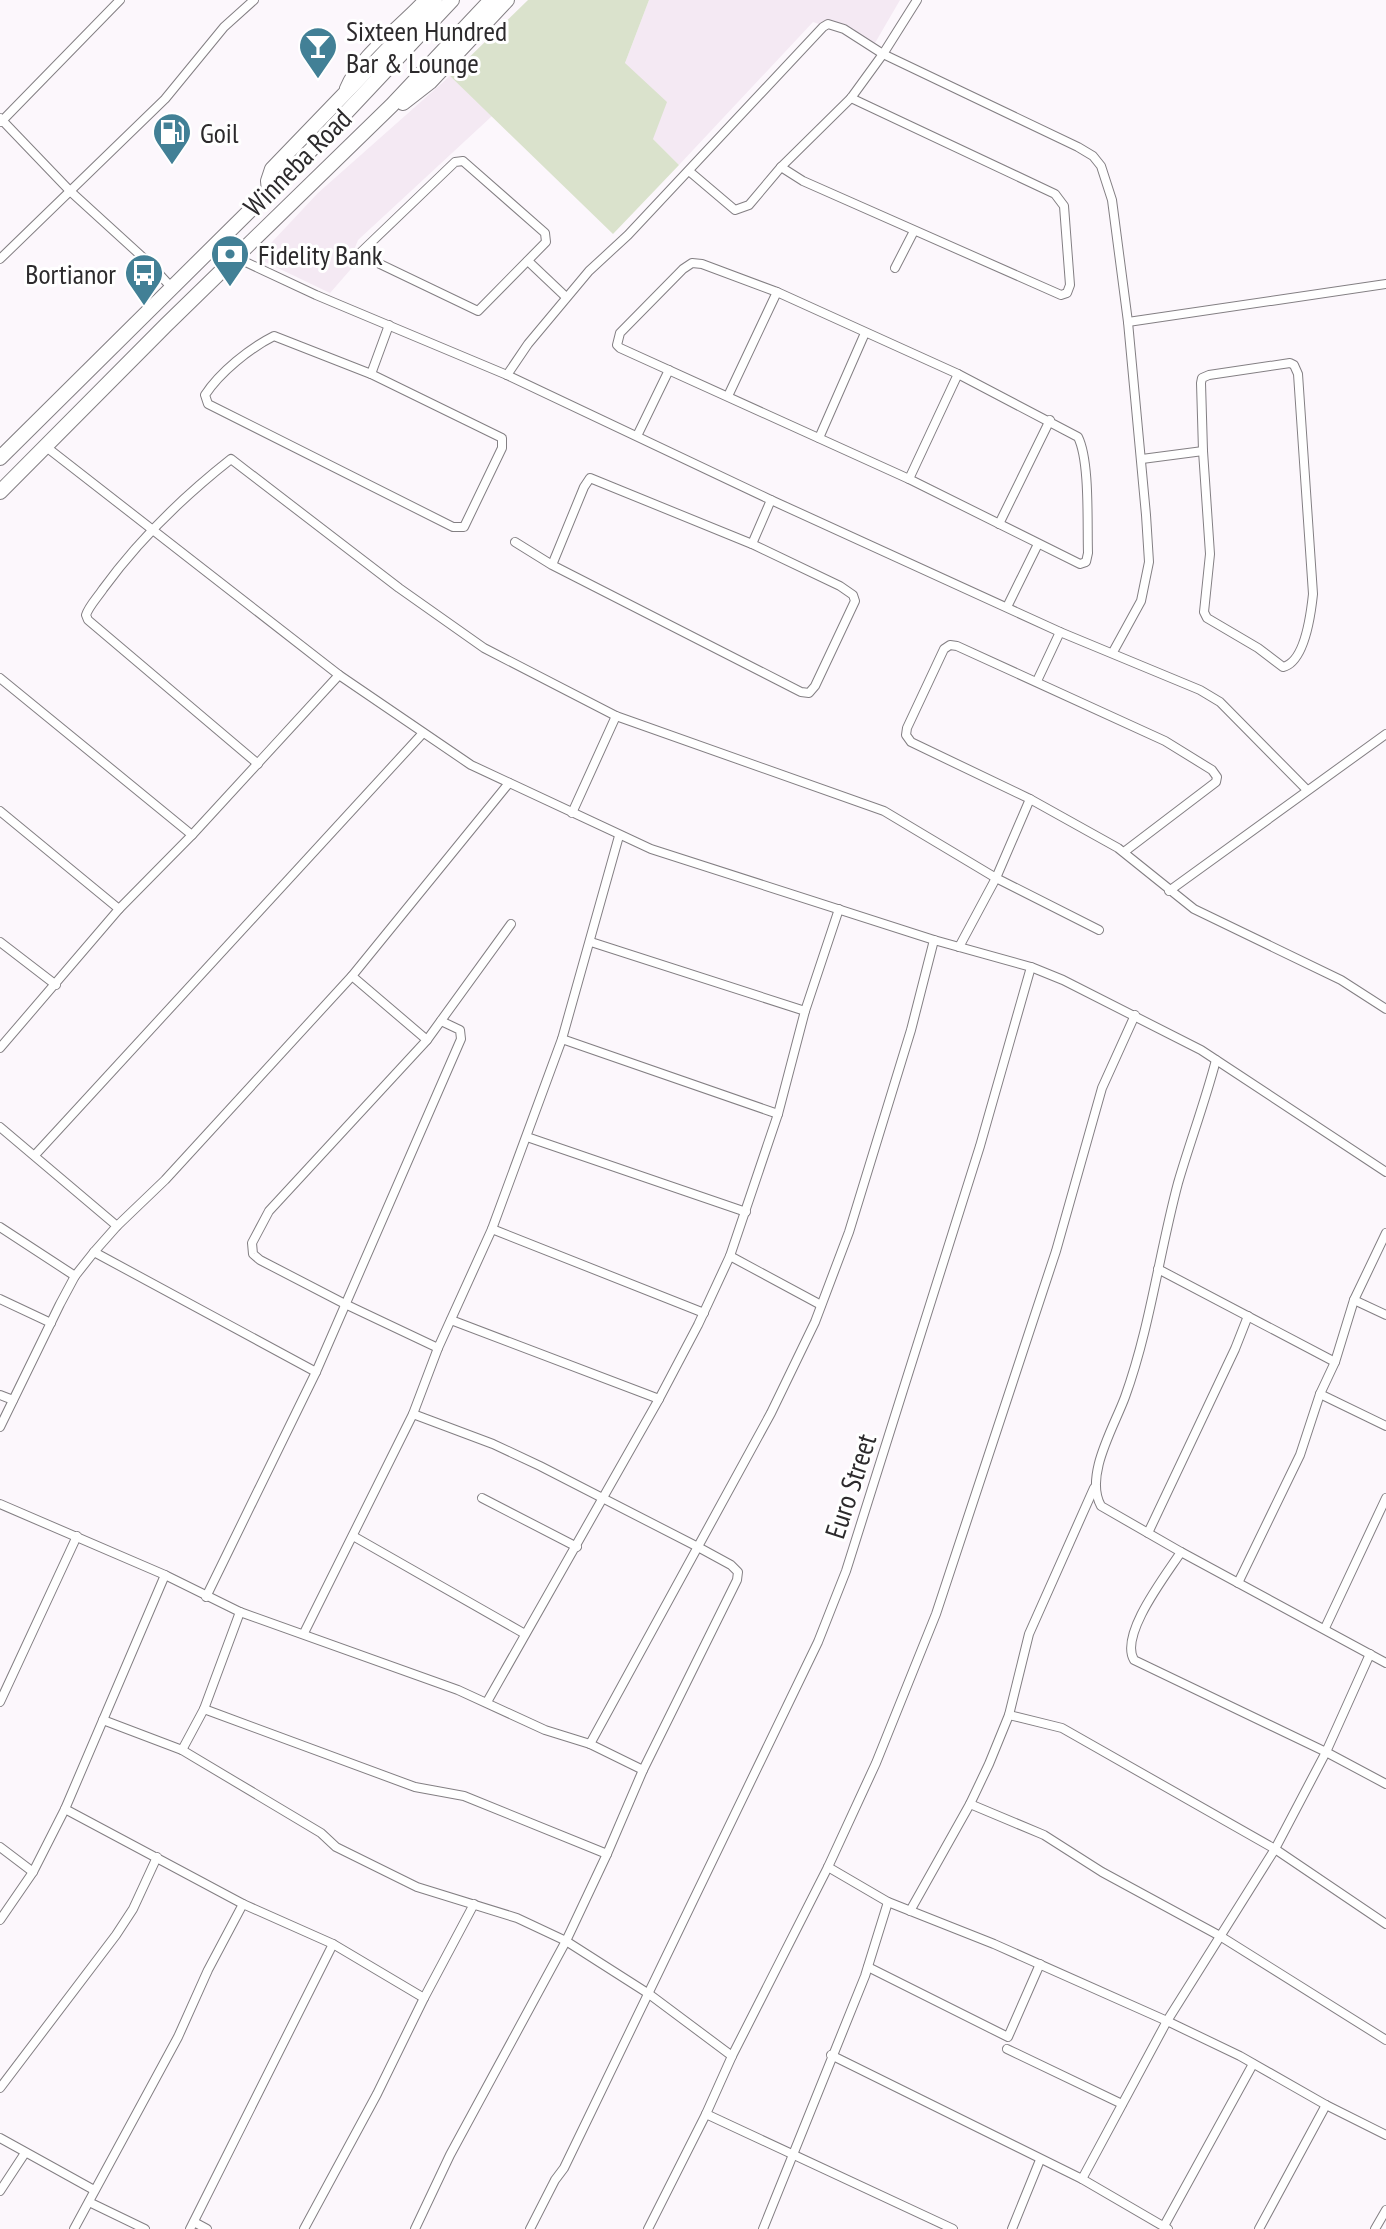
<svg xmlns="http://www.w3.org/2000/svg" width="1386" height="2229" viewBox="0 0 1386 2229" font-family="'PT Sans Narrow',sans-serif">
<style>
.built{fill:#f4e9f3}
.green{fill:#dae2cc}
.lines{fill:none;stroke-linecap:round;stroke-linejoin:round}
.minor-casing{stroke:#837f83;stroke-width:10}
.trunk-casing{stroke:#837f83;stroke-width:16}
.minor{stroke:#fff;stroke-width:8}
.trunk{stroke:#fff;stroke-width:14}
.labels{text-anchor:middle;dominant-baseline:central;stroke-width:6;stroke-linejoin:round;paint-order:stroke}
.poi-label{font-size:28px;fill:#2c2a2c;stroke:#fff;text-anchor:start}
.street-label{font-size:28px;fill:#2c2a2c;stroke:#fff}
</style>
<rect width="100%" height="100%" fill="#fcf7fc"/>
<!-- built -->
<g class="built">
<polygon points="649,0 900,0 875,43 813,22 679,165 653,139 625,63"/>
<polygon points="450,76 492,116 358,240 352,255 357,262 330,293 257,258 318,193"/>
</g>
<!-- green -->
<polygon class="green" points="528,0 649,0 625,63 667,102 653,139 679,165 613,234 450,76"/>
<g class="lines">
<defs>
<g id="minor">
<path d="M344,88C357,55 398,26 422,0"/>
<polyline points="0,118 70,191 149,263 171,287"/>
<polyline points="1,122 120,0"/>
<polygon points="463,161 545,233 546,242 478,311 359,254 455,162"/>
<polyline points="781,167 803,181 1061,295 1067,293 1070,285 1064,206 1055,194 851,98"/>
<polyline points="689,171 735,210 749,205 781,167 851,98 883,54 917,0"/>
<polyline points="237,258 316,295 507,375 771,500 1060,632 1200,690 1220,702 1307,790"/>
<polyline points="0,259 165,99 224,27 254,0"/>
<polyline points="528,261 566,297"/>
<path d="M692,263L702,264L777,292L958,374L1078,437C1090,461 1087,524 1088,553L1086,562L1080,564L909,479L620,348L617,345L620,333L683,269Z"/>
<polyline points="895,268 914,231"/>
<polyline points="1128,322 1386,284"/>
<path d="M274,336L371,374L502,438V448L464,527H453L208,404L205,395C220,372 250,348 274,336Z"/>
<path d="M1290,363L1294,365L1298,374L1313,594C1311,613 1305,662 1283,667L1258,648L1207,618L1204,612L1210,554L1203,451L1201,383L1202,378L1209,375Z"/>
<polyline points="371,374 389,325"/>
<polyline points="507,375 528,344 589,271 628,235 823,27 828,24 844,29 883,54 1078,147 1093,156 1101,166 1112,200 1128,322 1146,515 1149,562 1141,601 1113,652"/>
<polyline points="728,396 777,292"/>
<polyline points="637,436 669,370"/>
<polyline points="819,438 865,333"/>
<polyline points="45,446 339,675 471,765 651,849 934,940 1031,967 1063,980 1201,1050 1386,1172"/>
<polyline points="1142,459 1203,451"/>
<polyline points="909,479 958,374"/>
<polyline points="999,524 1050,420"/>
<polyline points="515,542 552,565 801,692 809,693 815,686 855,601 853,595 840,586 752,544 590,478 584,487 552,565"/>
<polyline points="752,544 771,500"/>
<polyline points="1007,607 1038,544"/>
<polyline points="0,678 192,835"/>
<polyline points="1037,681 1060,632"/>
<path d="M258,764L88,620L86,615C89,606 97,598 103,589C138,541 184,496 231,459L399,588L484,648L616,716L884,811L996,878L1099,930"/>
<polyline points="0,811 119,909"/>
<polyline points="572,813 616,716"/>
<polyline points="1124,852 1216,782 1217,777 1212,770 1165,741 957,646 950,645 944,649 907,728 906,735 911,742 1030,799 1118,848 1194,909 1341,980 1386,1009"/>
<polyline points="1169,891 1386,734"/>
<polyline points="0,942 56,985"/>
<polyline points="591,942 805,1011"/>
<polyline points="959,947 996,878 1030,799"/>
<polyline points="352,976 427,1040"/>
<polyline points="562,1039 778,1114"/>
<polyline points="0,1048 119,909 192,835 339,675"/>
<path d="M1216,1060C1205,1102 1190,1142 1178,1183C1159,1254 1150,1328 1125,1397C1114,1427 1084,1476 1101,1506L1181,1552L1386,1663"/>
<polyline points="0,1127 117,1226"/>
<polyline points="527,1137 746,1212"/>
<polyline points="35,1155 423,733"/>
<polyline points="0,1227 75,1276"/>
<polyline points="492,1229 704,1313"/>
<polyline points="94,1252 316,1372"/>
<polyline points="730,1256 821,1305"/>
<polyline points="1158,1269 1335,1362"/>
<polyline points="0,1299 51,1323"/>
<polyline points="1354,1300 1386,1315"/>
<polyline points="451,1320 659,1399"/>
<polyline points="438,1348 345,1304 260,1260 253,1254 252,1243 269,1211 427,1040 511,924"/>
<polyline points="1320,1394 1386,1426"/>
<polyline points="0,1395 13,1400"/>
<polyline points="413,1414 493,1444 540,1466 698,1547 731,1565 738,1572 737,1580 643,1770 607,1854 566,1941 450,2155 415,2229"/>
<polyline points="0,1427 60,1304 75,1276 94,1252 117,1226 165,1180 352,976 509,783"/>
<polyline points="482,1498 577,1547"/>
<polyline points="0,1504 165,1575 240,1612 458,1690 545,1730 590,1744 643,1770"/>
<polyline points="1148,1533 1235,1349 1248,1316"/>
<polyline points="353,1536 525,1634"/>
<path d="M1181,1552C1166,1575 1119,1635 1134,1660L1326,1752L1386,1784"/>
<polyline points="1238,1583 1300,1455 1320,1394 1335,1362 1354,1300 1386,1233"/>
<polyline points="206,1597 316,1372 461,1039 460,1030 441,1021"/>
<polyline points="1325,1628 1386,1498"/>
<polyline points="304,1633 413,1414 438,1348 492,1229 562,1039 619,836"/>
<polyline points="1370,1654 1326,1752 1275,1849 1167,2021 1240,2056 1326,2105 1386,2135"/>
<polyline points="0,1702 77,1536"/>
<polyline points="487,1702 659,1399 698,1325 730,1256 778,1114 805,1011 839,909"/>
<polyline points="204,1709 240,1612"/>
<polyline points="1009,1715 1062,1728 1275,1849 1386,1924"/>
<polyline points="103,1720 182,1750 321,1833 336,1847 417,1887 517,1918 566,1941 649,1994 732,2056"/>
<polyline points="590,1744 771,1413 815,1322 849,1232 911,1030 934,940"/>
<polyline points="182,1750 204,1709 415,1787 464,1796 607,1854"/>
<polyline points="970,1804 1044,1835 1102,1872 1220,1936 1386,2040"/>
<polyline points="65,1809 243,1904 333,1944 424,1998 474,1904"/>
<polyline points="0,1847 33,1872"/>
<polyline points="828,1867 888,1902 994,1944 1167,2021 1082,2179 831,2055"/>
<polyline points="910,1911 970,1804 989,1764 1009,1715 1029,1634 1094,1488"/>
<polyline points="0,1920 33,1872 65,1809 165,1575"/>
<polyline points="868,1967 1008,2037 1040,1964"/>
<polyline points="1007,2049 1122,2104"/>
<polyline points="0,2088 116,1935 133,1909 157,1857"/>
<polyline points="706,2114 953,2229"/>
<polyline points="0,2138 94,2190"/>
<polyline points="1082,2179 1168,2229"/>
<polyline points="0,2191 25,2153"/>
<polyline points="89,2202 145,2229"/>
<polyline points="194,2222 207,2229"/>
<polyline points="1164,2226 1253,2064"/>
<polyline points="74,2229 178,2037 208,1970 243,1904"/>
<polyline points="190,2229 333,1944"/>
<polyline points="304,2229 377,2094 424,1998"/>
<polyline points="530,2229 555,2180 564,2168 818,1642 846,1571 980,1146 1031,967"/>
<polyline points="648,2229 706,2114 732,2056 828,1867 876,1763 936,1614 1056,1251 1102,1088 1135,1015"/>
<polyline points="763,2229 865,1976 888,1902"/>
<polyline points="1012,2229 1040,2160"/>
<polyline points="1259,2229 1326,2105"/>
<polyline points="1375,2229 1386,2210"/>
</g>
<g id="trunk">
<polyline points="403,103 430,82 507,0"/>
<polyline points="269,191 268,181 272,169 435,0"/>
<polyline points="0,458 310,151 452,0"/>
<polyline points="0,492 166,325 392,105 491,0"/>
</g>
</defs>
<!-- minor casing -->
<use href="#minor" class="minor-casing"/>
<!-- trunk casing -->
<use href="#trunk" class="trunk-casing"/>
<!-- minor -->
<use href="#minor" class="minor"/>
<!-- trunk -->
<use href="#trunk" class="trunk"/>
</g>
<!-- icons -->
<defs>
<symbol id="bar-pin" viewBox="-11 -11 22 30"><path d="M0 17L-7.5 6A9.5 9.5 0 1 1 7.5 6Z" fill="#428096" stroke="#fff"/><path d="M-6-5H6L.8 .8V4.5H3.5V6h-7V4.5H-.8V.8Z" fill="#fff"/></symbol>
<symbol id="fuel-pin" viewBox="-11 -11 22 30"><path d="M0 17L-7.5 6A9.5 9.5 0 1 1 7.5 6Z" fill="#428096" stroke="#fff"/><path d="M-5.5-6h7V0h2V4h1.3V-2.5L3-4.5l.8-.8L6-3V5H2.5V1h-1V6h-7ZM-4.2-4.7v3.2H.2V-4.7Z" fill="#fff"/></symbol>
<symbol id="bank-pin" viewBox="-11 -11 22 30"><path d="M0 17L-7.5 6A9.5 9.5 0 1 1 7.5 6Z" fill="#428096" stroke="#fff"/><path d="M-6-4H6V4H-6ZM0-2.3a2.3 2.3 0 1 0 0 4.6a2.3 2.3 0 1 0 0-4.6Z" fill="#fff"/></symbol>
<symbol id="bus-pin" viewBox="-11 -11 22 30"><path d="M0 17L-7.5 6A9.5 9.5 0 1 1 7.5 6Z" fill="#428096" stroke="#fff"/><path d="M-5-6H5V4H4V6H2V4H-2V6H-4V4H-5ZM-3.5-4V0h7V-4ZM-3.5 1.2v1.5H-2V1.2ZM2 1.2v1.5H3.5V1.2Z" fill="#fff"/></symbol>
</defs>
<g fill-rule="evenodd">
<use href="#bar-pin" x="296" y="24" width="44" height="60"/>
<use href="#fuel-pin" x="150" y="110" width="44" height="60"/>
<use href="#bank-pin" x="208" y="232" width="44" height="60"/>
<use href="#bus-pin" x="122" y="251" width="44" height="60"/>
</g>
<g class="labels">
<!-- poi labels -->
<g class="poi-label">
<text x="346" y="30">Sixteen Hundred<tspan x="346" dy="32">Bar &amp; Lounge</tspan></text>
<text x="200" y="132">Goil</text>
<text x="258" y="254">Fidelity Bank</text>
<text x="116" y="273" text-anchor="end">Bortianor</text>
</g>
<!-- street labels -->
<g class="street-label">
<text transform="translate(297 162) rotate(-45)">Winneba Road</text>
<text transform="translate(850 1486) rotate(-72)">Euro Street</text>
</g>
</g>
</svg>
